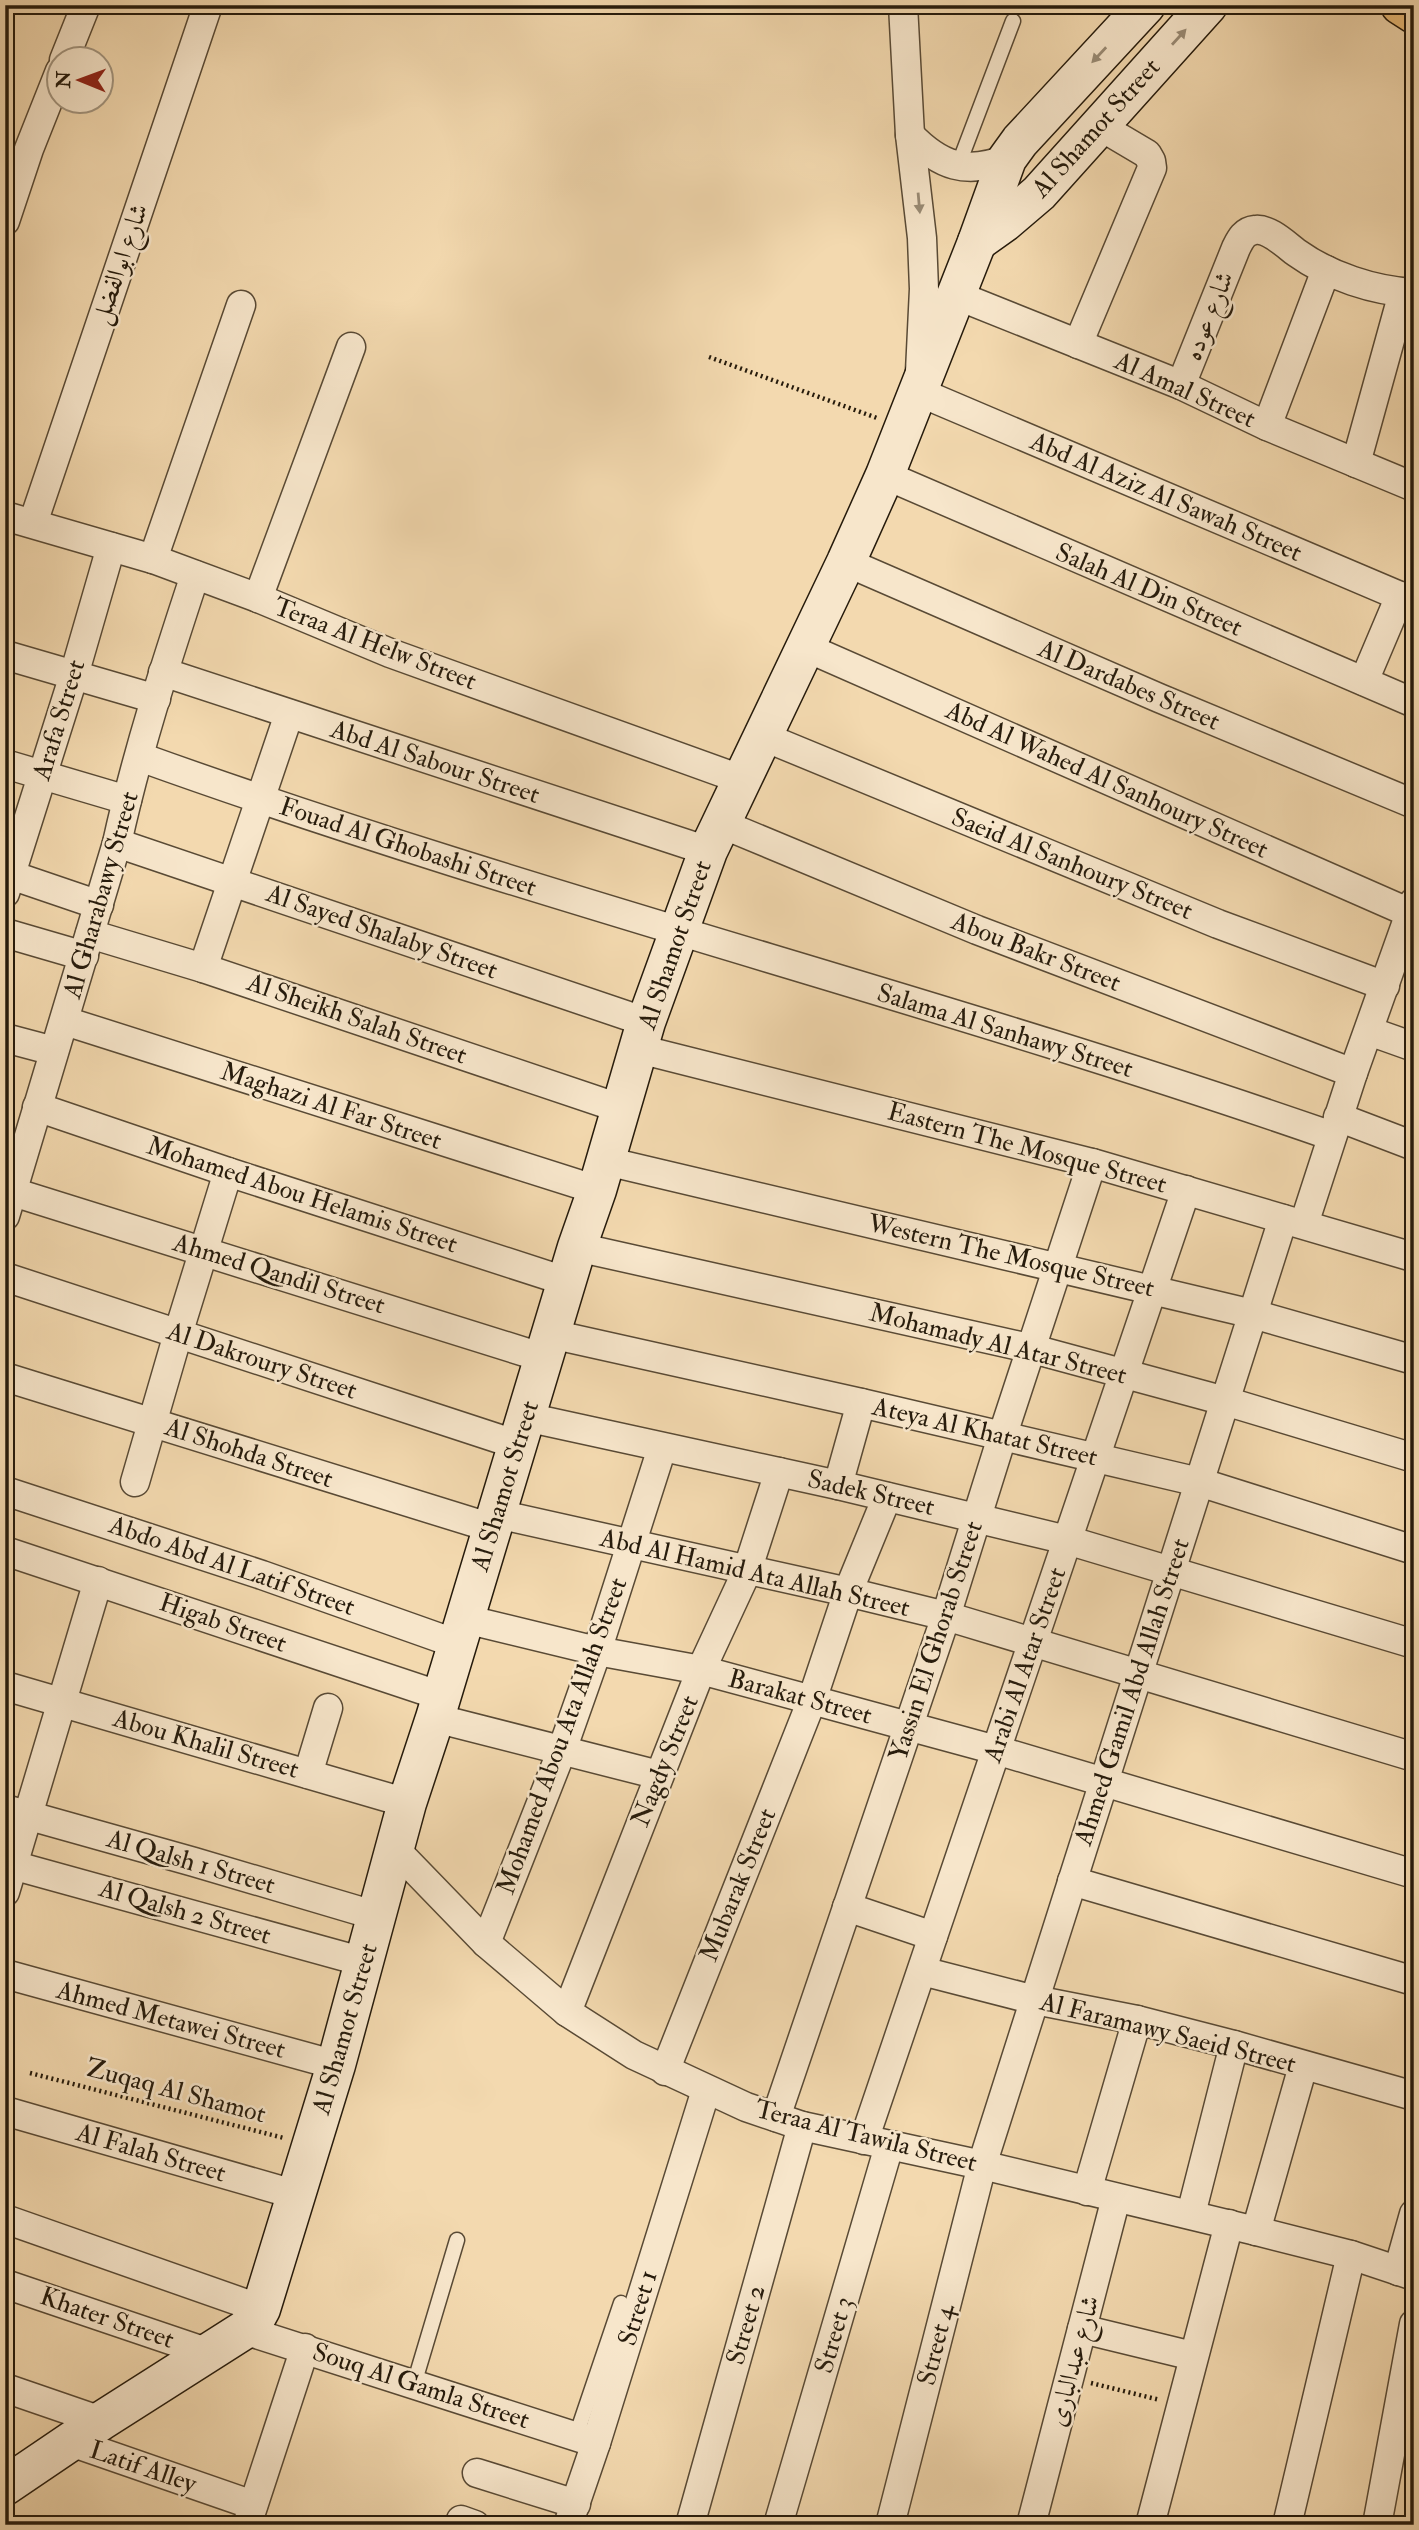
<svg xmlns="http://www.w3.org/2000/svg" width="1419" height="2530" viewBox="0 0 1419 2530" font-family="'IM FELL Double Pica',Amiri,serif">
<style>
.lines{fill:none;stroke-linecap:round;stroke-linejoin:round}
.lane-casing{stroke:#594a35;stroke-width:17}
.street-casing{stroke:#594a35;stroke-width:31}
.secondary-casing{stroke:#261b0c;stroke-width:41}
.highway-casing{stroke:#261b0c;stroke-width:41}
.path{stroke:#261b0c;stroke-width:4.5;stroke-dasharray:2 3.5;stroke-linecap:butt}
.lane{stroke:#f7e6cb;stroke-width:14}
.street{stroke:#f7e6cb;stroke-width:28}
.secondary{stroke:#f7e6cb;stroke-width:38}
.highway{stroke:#eabc78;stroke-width:38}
.oneway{fill:#998b75}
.labels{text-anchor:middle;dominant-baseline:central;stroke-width:5;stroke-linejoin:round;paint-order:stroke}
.street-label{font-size:26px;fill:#261b0c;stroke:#f7e6cb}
</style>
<rect width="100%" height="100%" fill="#f3d9af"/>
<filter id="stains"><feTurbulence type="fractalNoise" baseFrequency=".00286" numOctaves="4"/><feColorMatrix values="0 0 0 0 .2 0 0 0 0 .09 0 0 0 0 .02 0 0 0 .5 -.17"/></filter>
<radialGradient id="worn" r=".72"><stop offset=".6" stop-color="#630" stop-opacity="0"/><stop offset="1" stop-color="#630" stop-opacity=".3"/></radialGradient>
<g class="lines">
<defs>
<g id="lane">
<polyline points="958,166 1013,21"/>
<polyline points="414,2384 457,2240"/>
<polyline points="576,2436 621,2303"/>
</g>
<g id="street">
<polyline points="903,5 910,135 922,238 924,289 919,392 1414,602"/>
<polyline points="64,60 86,5"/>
<path d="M910,135C940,166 966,175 1007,159"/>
<polyline points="5,221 29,149 60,71"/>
<polyline points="956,295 1181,385 1267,426 1414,487"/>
<polyline points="1078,344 1152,168 1151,161 1147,154 1098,125"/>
<path d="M1181,385L1236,248C1240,240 1244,231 1255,230C1269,228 1286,245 1297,253C1329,276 1374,291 1414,293"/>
<polyline points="1267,426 1326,270"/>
<polyline points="1356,463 1403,293"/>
<polyline points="885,475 1414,703"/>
<polyline points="5,516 153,559 258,598 390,653 743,780"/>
<polyline points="33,523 208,5"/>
<polyline points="153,559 241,305"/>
<polyline points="846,562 1159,698 1414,804"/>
<polyline points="258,598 351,347"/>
<polyline points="805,647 1410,913"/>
<polyline points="5,655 156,699"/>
<polyline points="163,672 708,851"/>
<polyline points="1364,681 1400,596"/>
<polyline points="762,736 1218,924 1385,986"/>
<path d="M140,757C532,898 938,999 1332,1136"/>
<polyline points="5,764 127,800"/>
<polyline points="722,824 977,930 1353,1073"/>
<polyline points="117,843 646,1022"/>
<polyline points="5,873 99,905"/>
<polyline points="5,893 74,675 111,547"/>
<polyline points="5,933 84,956"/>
<polyline points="90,934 203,968 622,1109"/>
<polyline points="203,968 289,714"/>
<polyline points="65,1021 597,1190"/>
<polyline points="1369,1031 1414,1047"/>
<polyline points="5,1038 54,1051"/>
<polyline points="639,1049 1092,1163 1413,1257"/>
<polyline points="37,1107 228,1172 568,1282"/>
<polyline points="1338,1117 1414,1146"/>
<polyline points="606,1161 1253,1314 1414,1360"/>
<polyline points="13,1192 544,1358"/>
<path d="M5,1216L117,843C137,752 166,663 195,575"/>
<polyline points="1304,1224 1353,1073 1414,902"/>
<polyline points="577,1247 1033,1349 1225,1401 1414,1458"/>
<polyline points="5,1277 518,1445"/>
<polyline points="551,1334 861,1403 1199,1482 1414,1550"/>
<polyline points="5,1377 492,1528"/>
<polyline points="526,1417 838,1485 1067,1540 1414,1644"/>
<polyline points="135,1482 178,1334 228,1172"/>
<polyline points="838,1485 861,1403"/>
<polyline points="5,1491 262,1575 457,1644"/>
<polyline points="497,1514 848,1592 946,1616 1414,1757"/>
<polyline points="5,1551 441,1696"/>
<polyline points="465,1619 597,1651 701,1670 812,1700 996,1750 1414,1874"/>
<polyline points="5,1686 407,1803"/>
<polyline points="435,1718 659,1775"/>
<polyline points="308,1774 328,1708"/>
<polyline points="5,1809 194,1862 377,1916"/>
<polyline points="394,1848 486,1943 567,2012 634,2055 746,2107 802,2126 982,2165 1256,2231 1351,2255 1414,2276"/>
<polyline points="5,1863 364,1962"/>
<polyline points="1072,1881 1414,1981"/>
<polyline points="5,1892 98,1581"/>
<polyline points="847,1907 933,1936"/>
<polyline points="486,1943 562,1750 597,1651 662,1448"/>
<polyline points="922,1971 1035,2000 1137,2020 1234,2045 1414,2096"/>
<polyline points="5,1974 336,2065"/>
<polyline points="567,2012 701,1670 747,1571 779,1472"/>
<polyline points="665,2071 812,1700 848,1592 887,1497"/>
<polyline points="5,2111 297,2195"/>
<polyline points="776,2117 946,1616 1002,1437 1092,1163"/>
<polyline points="864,2140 1186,1190"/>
<polyline points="1087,2191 1137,2020"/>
<polyline points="1191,2214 1234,2045"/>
<polyline points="5,2219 261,2309"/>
<polyline points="1256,2231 1303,2066"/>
<polyline points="1398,2271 1414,2214"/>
<polyline points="5,2284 209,2353"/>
<polyline points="1082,2329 1193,2356"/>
<polyline points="244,2330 596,2443"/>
<polyline points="5,2388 101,2421"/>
<polyline points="71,2442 253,2505"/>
<polyline points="477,2473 576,2504"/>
<polyline points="461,2520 475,2525"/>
<polyline points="247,2525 305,2348"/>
<polyline points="568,2525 596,2443 706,2090"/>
<polyline points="690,2525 802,2126"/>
<polyline points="778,2525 889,2146"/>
<polyline points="890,2525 982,2165 1283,1219"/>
<polyline points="1031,2525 1116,2198"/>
<polyline points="1150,2525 1229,2224"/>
<polyline points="1287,2525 1351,2255"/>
<polyline points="1377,2525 1414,2324"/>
</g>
<g id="secondary">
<polyline points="977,242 1005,222 1039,193 1208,5"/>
<polyline points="5,2486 101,2421 244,2330 255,2320 261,2309 336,2065 407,1803 435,1718 577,1247 597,1190 646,1022 708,851 846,562 885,475 977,242 1007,159 1020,141 1146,5"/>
</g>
<polyline id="highway" points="1400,5 1414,14"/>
</defs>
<!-- lane casing -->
<use href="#lane" class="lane-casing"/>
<!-- street casing -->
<use href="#street" class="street-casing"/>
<!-- secondary casing -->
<use href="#secondary" class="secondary-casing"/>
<!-- highway casing -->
<use href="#highway" class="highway-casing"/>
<!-- path -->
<g class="path">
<polyline points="709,357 877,418"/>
<polyline points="30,2073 284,2138"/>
<polyline points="1091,2383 1160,2400"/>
</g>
<!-- lane -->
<use href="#lane" class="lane"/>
<!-- street -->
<use href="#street" class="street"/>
<!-- secondary -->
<use href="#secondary" class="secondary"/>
<!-- highway -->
<use href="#highway" class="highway"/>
</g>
<!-- one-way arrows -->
<defs><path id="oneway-solid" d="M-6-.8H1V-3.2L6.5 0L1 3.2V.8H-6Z" transform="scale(1.75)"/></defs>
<g class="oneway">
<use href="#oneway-solid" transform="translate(1179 37) rotate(-48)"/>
<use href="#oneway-solid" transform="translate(1099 55) rotate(133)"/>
<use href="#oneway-solid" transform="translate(919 203) rotate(85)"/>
</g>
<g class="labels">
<!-- street labels -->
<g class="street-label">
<text transform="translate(1096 128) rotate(-48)">Al Shamot Street</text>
<text transform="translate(120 264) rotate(-71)">شارع ابوالفضل</text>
<text transform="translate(1209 316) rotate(-68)">شارع عوده</text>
<text transform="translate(1185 390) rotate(24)">Al Amal Street</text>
<text transform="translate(1166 497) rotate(23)">Abd Al Aziz Al Sawah Street</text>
<text transform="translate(1149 590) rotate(23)">Salah Al Din Street</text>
<text transform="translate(375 644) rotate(21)">Teraa Al Helw Street</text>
<text transform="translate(1129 685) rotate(23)">Al Dardabes Street</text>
<text transform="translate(59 720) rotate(-73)">Arafa Street</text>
<text transform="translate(435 762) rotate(18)">Abd Al Sabour Street</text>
<text transform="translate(1107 780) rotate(24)">Abd Al Wahed Al Sanhoury Street</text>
<text transform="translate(408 847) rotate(18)">Fouad Al Ghobashi Street</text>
<text transform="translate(1072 864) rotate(22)">Saeid Al Sanhoury Street</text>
<text transform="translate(101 895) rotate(-74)">Al Gharabawy Street</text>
<text transform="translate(382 932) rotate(19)">Al Sayed Shalaby Street</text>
<text transform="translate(675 945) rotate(-71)">Al Shamot Street</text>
<text transform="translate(1036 952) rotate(21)">Abou Bakr Street</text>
<text transform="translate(357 1019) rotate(19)">Al Sheikh Salah Street</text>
<text transform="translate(1005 1031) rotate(17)">Salama Al Sanhawy Street</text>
<text transform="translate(331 1106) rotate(18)">Maghazi Al Far Street</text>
<text transform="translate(1027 1148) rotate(15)">Eastern The Mosque Street</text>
<text transform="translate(302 1195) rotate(18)">Mohamed Abou Helamis Street</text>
<text transform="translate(1011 1256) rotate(13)">Western The Mosque Street</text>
<text transform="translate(279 1274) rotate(17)">Ahmed Qandil Street</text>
<text transform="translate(998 1344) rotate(14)">Mohamady Al Atar Street</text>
<text transform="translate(262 1361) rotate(18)">Al Dakroury Street</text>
<text transform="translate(985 1432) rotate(13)">Ateya Al Khatat Street</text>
<text transform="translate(249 1453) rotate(18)">Al Shohda Street</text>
<text transform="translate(505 1486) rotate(-73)">Al Shamot Street</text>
<text transform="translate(871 1493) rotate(13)">Sadek Street</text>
<text transform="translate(232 1566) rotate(19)">Abdo Abd Al Latif Street</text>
<text transform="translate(755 1573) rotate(13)">Abd Al Hamid Ata Allah Street</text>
<text transform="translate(223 1623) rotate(19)">Higab Street</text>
<text transform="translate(936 1641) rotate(-72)">Yassin El Ghorab Street</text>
<text transform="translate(1025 1665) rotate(-71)">Arabi Al Atar Street</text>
<text transform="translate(1132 1692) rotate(-72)">Ahmed Gamil Abd Allah Street</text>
<text transform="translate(800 1697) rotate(15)">Barakat Street</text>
<text transform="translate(562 1736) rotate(-70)">Mohamed Abou Ata Allah Street</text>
<text transform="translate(206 1744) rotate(16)">Abou Khalil Street</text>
<text transform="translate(665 1761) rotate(-68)">Nagdy Street</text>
<text transform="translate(191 1862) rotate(16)">Al Qalsh 1 Street</text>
<text transform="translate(738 1885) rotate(-68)">Mubarak Street</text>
<text transform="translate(185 1912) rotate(16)">Al Qalsh 2 Street</text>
<text transform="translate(171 2020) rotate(15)">Ahmed Metawei Street</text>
<text transform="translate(345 2029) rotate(-74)">Al Shamot Street</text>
<text transform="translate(1168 2033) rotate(14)">Al Faramawy Saeid Street</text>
<text transform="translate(176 2091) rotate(15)">Zuqaq Al Shamot</text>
<text transform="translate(866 2136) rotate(14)">Teraa Al Tawila Street</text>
<text transform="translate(151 2153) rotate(16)">Al Falah Street</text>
<text transform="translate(638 2308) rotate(-73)">Street 1</text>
<text transform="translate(107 2318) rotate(19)">Khater Street</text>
<text transform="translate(746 2325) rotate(-74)">Street 2</text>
<text transform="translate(834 2335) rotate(-74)">Street 3</text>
<text transform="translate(936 2345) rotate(-76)">Street 4</text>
<text transform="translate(1074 2361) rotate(-75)">شارع عبدالبارى</text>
<text transform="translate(421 2386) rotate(18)">Souq Al Gamla Street</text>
<text transform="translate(143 2467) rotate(19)">Latif Alley</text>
</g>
</g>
<!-- margin -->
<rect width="1419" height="2530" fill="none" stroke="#f3d9af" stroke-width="28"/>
<rect x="7" y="7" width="1405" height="2516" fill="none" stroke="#261b0c" stroke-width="3.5"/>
<rect x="14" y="14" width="1391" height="2502" fill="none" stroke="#261b0c" stroke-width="2"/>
<!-- north arrow -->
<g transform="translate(80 80) rotate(271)"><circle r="33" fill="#f7e6cb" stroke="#a3957f" stroke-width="2"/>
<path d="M0-5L12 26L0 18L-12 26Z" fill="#8f2418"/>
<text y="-10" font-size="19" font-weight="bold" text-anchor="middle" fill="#261b0c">N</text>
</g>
<rect width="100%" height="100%" filter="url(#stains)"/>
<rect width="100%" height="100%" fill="url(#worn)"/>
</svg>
